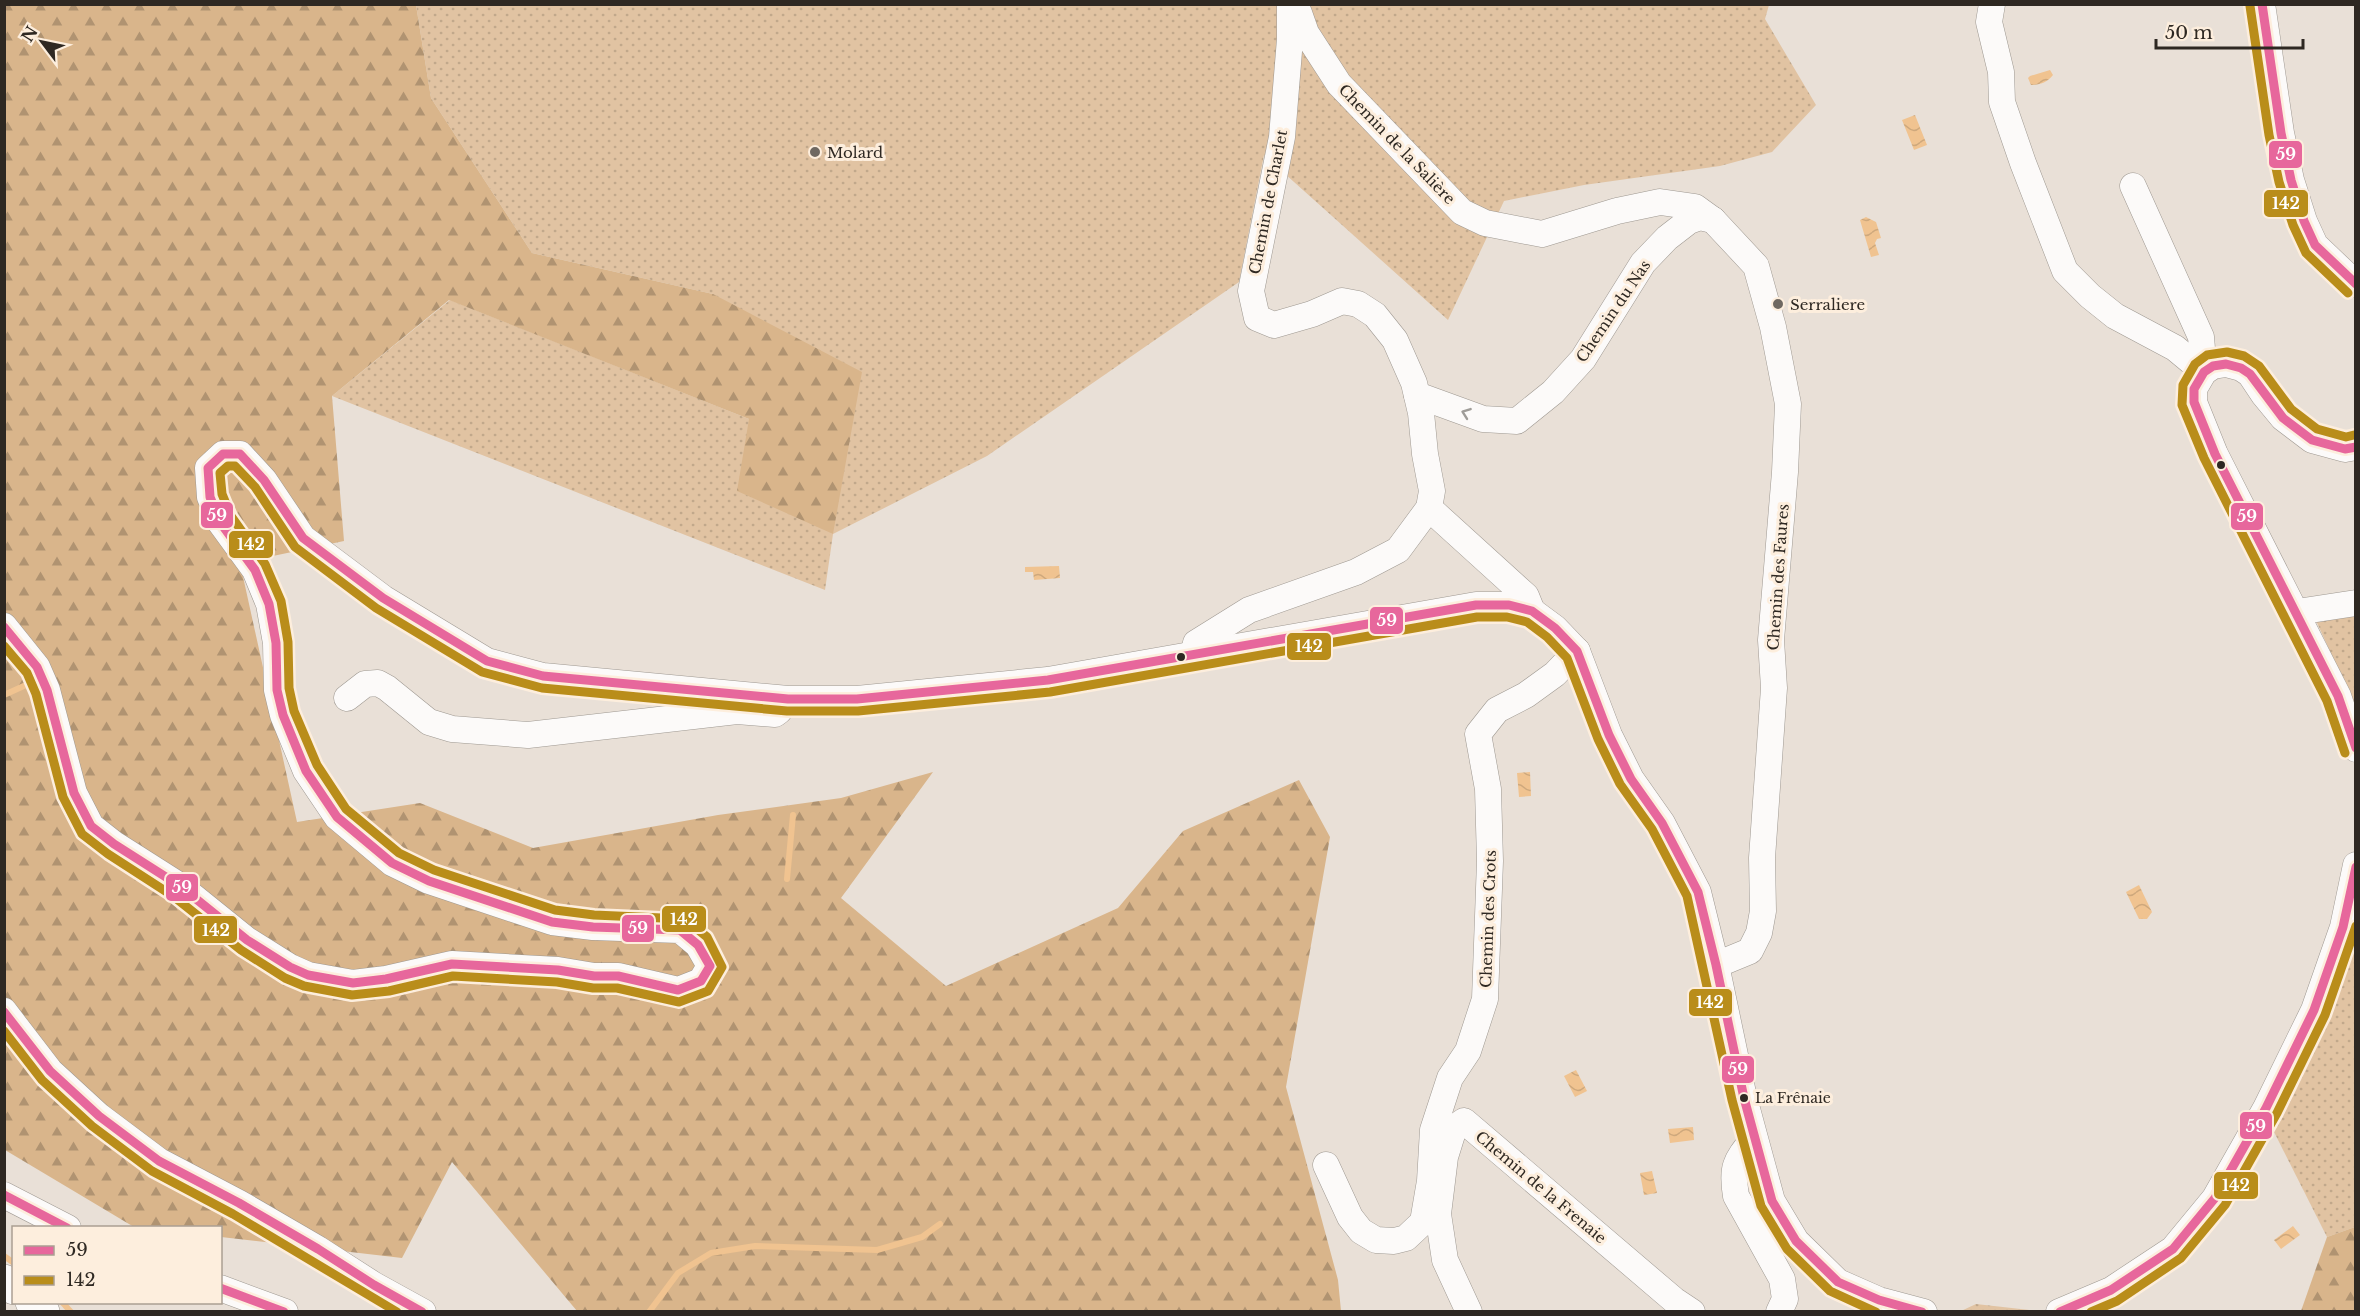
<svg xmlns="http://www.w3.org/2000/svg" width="2360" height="1316" viewBox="0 0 2360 1316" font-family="'Libre Baskerville',serif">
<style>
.green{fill:url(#green-dots)}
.forest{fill:url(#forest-firs)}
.water{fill:url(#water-waves)}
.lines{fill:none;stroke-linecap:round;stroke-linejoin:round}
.stream{stroke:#f0c390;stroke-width:6}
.minor-casing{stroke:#9e9891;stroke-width:27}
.major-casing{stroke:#9e9891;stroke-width:34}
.minor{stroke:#fcfaf9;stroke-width:26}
.major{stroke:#fcfaf9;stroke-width:33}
.bus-1-casing{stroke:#fdeedd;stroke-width:14}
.bus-2-casing{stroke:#fdeedd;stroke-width:14}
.bus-1{stroke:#e7679c;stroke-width:9}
.bus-2{stroke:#b98d1a;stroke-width:9}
.oneway{stroke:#9f9c98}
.poi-dot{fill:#6f6861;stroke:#fdeedd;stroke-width:2}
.bus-dot{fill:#2e2822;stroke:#fdeedd;stroke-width:2}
.labels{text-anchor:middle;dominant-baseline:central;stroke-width:6;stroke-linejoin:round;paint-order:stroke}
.bus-label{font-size:14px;fill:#2e2822;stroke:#fdeedd;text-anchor:start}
.street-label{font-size:15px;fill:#2e2822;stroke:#fdeedd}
.poi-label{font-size:15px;fill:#2e2822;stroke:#fdeedd;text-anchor:start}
.line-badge{stroke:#fdeedd;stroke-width:2}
.badge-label{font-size:16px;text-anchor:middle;font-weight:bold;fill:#fff}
</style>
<defs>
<pattern id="green-dots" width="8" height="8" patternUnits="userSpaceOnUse" patternTransform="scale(1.5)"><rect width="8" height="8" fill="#e1c3a2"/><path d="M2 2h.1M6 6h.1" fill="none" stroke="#c1a88b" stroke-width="1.8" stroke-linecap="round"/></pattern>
<pattern id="forest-firs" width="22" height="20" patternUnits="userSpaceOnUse" patternTransform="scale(1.5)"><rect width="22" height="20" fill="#d9b58b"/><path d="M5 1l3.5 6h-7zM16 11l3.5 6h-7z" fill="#b09371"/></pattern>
<pattern id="water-waves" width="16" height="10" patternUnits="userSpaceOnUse" patternTransform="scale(1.5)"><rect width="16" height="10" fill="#f0c390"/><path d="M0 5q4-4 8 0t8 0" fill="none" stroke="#cea87c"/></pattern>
</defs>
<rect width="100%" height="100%" fill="#e9e0d7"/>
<!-- green -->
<g class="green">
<polygon points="416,5 1769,5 1765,19 1816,105 1772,152 1720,166 1584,185 1504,201 1448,320 1264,155 1239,282 987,456 833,534 825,590 332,396 450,300 749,419 832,534 713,294 532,253 431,98"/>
<polygon points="2355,610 2355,706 2313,614"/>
<polygon points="2355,939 2355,1227 2327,1237 2271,1126"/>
<polygon points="1976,1304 2038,1311 1961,1311"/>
</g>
<!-- forest -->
<g class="forest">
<polygon points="5,5 416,5 431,98 532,253 713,294 862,372 833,534 737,491 749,419 449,300 332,396 344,541 240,563 297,822 420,803 533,848 718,815 841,798 933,772 841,898 946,986 1118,908 1183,831 1299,780 1330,837 1286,1087 1338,1280 1341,1311 577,1311 452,1162 402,1258 221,1237 220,1228 134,1227 5,1150"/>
<polygon points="2355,1227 2355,1311 2301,1311 2327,1237"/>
</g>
<!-- water -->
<g class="water">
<path d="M2050,70L2053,75C2048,82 2040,85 2031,85L2028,78L2030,76Z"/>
<polygon points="1915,115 1927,145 1914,150 1902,120"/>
<polygon points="1866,217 1876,222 1881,238 1877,239 1875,243 1879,255 1871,257 1860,220"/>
<polygon points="1059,566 1060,578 1034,580 1033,572 1025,572 1025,567"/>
<polygon points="1530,772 1531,796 1519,797 1517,773"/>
<polygon points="2139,885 2152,912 2147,919 2139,919 2126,892"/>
<polygon points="1576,1070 1587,1091 1575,1097 1564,1076"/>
<polygon points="1693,1127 1694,1140 1670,1143 1668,1129"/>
<polygon points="1652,1171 1657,1193 1644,1195 1640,1173"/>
<polygon points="2293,1226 2300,1235 2281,1249 2274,1240"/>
</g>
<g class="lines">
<!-- stream -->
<g class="stream">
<polyline points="4,695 37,680"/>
<polyline points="787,879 793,815"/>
<polyline points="4,1256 14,1263"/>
<polyline points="62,1302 71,1312"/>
<polyline points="649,1312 678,1273 711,1253 755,1246 877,1250 922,1237 940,1224"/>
</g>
<defs>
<g id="minor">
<polyline points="1292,4 1299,13 1306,33 1339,84 1462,212 1485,223 1542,234 1617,211 1660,202 1695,207 1713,220 1756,266 1773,327 1788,404 1785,472 1771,640 1774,688 1762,858 1763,911 1759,933 1750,951 1716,965"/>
<polyline points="1992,4 1989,22 2001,72 2002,102 2023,163 2065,271 2090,296 2115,316 2175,348 2204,372"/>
<polyline points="2262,4 2281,133 2291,180 2304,221 2315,245 2356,284"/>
<polyline points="2133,186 2201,337 2204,372"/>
<polyline points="1417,395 1483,419 1517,421 1553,392 1583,359 1643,263 1667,238 1689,221 1700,217 1713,220"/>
<polyline points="2356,447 2345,449 2312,440 2283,418 2264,395 2250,374 2241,368 2226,364 2213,366 2204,372 2194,389 2194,402 2215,454 2338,696 2356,749"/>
<polyline points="1429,508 1526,596 1532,611"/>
<polyline points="2297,612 2356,603"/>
<polyline points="4,626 37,667 47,690 74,793 91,826 114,844 180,886 247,940 290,967 308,975 353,983 386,979 452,964 558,970 594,976 618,976 678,990 701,981 710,966 698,945 680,930 593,927 552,922 429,881 392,863 337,817 306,771 283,715 277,690 276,643 269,604 255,570 220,522 210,497 208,468 223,454 240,454 264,480 303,538 383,598 487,661 543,676 788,699 857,699 1048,680 1476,605 1509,605 1532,611 1555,628 1577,651 1609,735 1631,779 1662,823 1698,892 1716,965 1744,1098 1772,1201 1796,1241 1838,1282 1879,1300 1924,1312"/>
<polyline points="1193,655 1196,643 1249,610 1356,572 1398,550 1429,508 1432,491 1425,454 1421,413 1414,383 1395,340 1375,315 1358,304 1342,301 1312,314 1274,325 1257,318 1251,291 1282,137 1290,39 1290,5"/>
<polyline points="347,698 365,684 378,683 387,688 429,722 452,729 528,735 737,711 775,714 779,711"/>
<polyline points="4,1011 50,1071 99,1116 159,1161 239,1203 318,1249 374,1285 423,1312"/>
<path d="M1754,1138C1736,1161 1731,1166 1736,1196L1782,1279L1785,1299L1779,1312"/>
<polyline points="1326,1165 1350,1217 1361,1231 1376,1240 1394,1241 1406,1238 1423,1222 1430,1181 1433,1130 1450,1078 1468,1051 1485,999 1490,861 1488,789 1478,734 1497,710 1526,695 1555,674 1577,651"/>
<polyline points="4,1195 68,1228"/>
<polyline points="220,1288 285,1312"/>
<polyline points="1469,1312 1445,1260 1438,1214 1445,1157 1454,1128 1464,1121 1674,1300 1692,1312"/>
<polyline points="2059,1312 2111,1290 2173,1249 2215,1198 2266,1108 2314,1010 2343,927 2356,865"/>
</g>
<g id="major">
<polyline points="4,1281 14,1288"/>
<polyline points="32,1302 43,1312"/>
</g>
</defs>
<!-- minor casing -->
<use href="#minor" class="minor-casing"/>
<!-- major casing -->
<use href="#major" class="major-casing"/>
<!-- minor -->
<use href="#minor" class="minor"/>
<!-- major -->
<use href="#major" class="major"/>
<defs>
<g id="bus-1">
<polyline points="2262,4 2281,133 2291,180 2304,221 2315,245 2356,284"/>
<polyline points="2356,447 2345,449 2312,440 2283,418 2250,374 2241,368 2226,364 2213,366 2204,372 2194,389 2194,402 2215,454 2338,696 2356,748"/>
<polyline points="4,627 37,667 47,690 74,793 91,826 114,844 180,886 247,940 290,967 308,975 353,983 386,979 452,964 558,970 594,976 618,976 678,990 701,981 710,966 698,945 680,930 593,927 552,922 429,881 392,863 337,817 306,771 283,715 277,690 276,643 269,604 255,570 220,522 210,497 208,468 223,454 240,454 264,480 303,538 383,598 487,661 543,676 788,699 857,699 1048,680 1476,605 1509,605 1532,611 1555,628 1577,651 1609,735 1631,779 1662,823 1698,892 1716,965 1744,1098 1772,1201 1796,1241 1838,1282 1879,1300 1922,1312"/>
<polyline points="4,1012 50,1071 99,1116 159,1161 239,1203 318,1249 374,1285 422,1312"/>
<polyline points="4,1195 67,1228"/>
<polyline points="220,1288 284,1312"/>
<polyline points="2060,1312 2111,1290 2173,1249 2215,1198 2266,1108 2314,1010 2343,927 2356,867"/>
</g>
<g id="bus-2">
<polyline points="2250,6 2269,135 2279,182 2293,225 2306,253 2348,293"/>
<polyline points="4,646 27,673 36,694 63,797 82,834 108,854 173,896 241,950 285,978 304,986 352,995 389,991 453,976 557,982 593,988 617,988 679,1002 708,991 722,967 707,937 685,919 594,915 555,910 434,870 399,853 346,809 317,765 294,711 289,688 288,642 281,601 265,564 231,516 222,494 220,473 228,466 235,466 255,487 295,547 376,608 482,672 542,688 787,711 858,711 1050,692 1477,617 1507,617 1527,622 1547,637 1567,658 1598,739 1620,784 1652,829 1687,896 1732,1100 1761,1206 1787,1249 1830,1291 1876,1312"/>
<polyline points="2345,753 2327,701 2204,458 2182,405 2183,385 2195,364 2207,355 2227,352 2244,356 2259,366 2291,409 2317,429 2346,437 2354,435"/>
<polyline points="4,1031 42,1080 92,1126 152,1171 233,1214 397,1312"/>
<polyline points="2091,1312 2117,1301 2181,1258 2225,1205 2277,1113 2325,1015 2356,926"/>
</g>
</defs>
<!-- bus-1 casing -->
<use href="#bus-1" class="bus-1-casing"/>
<!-- bus-2 casing -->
<use href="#bus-2" class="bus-2-casing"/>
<!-- bus-1 -->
<use href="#bus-1" class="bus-1"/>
<!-- bus-2 -->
<use href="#bus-2" class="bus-2"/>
</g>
<!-- one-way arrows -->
<defs><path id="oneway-chevron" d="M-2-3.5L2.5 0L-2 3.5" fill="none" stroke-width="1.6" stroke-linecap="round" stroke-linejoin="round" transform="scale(1.5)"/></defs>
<use class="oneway" href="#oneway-chevron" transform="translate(1466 413) rotate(-160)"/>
<!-- markers -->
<g class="poi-dot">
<circle cx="815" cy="152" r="6"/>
<circle cx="1778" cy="304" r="6"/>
</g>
<g class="bus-dot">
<circle cx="2221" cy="465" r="5"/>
<circle cx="1181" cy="657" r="5"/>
<circle cx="1744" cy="1098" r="5"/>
</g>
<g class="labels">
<!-- bus labels -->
<g class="bus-label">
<text x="1755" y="1098">La Frênaie</text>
</g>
<!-- street labels -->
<g class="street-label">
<text transform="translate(1397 144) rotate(46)">Chemin de la Salière</text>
<text transform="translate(1268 202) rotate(-79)">Chemin de Charlet</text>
<text transform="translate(1613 311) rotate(-56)">Chemin du Nas</text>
<text transform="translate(1778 577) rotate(-86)">Chemin des Faures</text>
<text transform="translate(1488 919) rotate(-88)">Chemin des Crots</text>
<text transform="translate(1541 1187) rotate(40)">Chemin de la Frenaie</text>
</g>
<!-- poi labels -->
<g class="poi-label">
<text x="827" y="152">Molard</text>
<text x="1790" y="304">Serraliere</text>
</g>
</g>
<g class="line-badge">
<rect x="2268" y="140" width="35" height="29" rx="6" fill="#e7679c"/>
<rect x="2263" y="189" width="46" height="29" rx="6" fill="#b98d1a"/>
<rect x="200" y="501" width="34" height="28" rx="6" fill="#e7679c"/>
<rect x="2230" y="502" width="34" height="29" rx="6" fill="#e7679c"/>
<rect x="228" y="530" width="46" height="29" rx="6" fill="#b98d1a"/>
<rect x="1369" y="606" width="35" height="29" rx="6" fill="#e7679c"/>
<rect x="1286" y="632" width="46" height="29" rx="6" fill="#b98d1a"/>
<rect x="165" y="873" width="34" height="29" rx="6" fill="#e7679c"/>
<rect x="661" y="905" width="46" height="28" rx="6" fill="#b98d1a"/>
<rect x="621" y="914" width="34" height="29" rx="6" fill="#e7679c"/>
<rect x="193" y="915" width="45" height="29" rx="6" fill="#b98d1a"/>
<rect x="1688" y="988" width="45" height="29" rx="6" fill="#b98d1a"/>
<rect x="1721" y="1055" width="34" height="29" rx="6" fill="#e7679c"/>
<rect x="2239" y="1111" width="34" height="29" rx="6" fill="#e7679c"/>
<rect x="2213" y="1171" width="46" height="29" rx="6" fill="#b98d1a"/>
</g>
<g class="badge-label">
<text x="2286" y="160">59</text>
<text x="2286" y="209">142</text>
<text x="217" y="521">59</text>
<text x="2247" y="522">59</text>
<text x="251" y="550">142</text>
<text x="1387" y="626">59</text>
<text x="1309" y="652">142</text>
<text x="182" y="893">59</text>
<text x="684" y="925">142</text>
<text x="638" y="934">59</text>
<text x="216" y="936">142</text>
<text x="1710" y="1008">142</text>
<text x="1738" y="1075">59</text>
<text x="2256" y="1132">59</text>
<text x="2236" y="1191">142</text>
</g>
<!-- border -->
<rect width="2360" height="1316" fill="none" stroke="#2e2822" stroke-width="12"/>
<!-- legend -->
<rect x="12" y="1226" width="210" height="78" fill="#fdeedd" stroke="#aa9f92" stroke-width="1.5"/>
<rect x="24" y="1246" width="30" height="9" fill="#e7679c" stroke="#aa9f92" stroke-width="1.5"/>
<text x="66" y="1256" font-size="18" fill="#2e2822">59</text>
<rect x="24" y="1276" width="30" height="9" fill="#b98d1a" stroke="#aa9f92" stroke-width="1.5"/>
<text x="66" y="1286" font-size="18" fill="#2e2822">142</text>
<!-- north arrow -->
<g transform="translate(42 42) rotate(302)" stroke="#fdeedd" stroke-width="4.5" paint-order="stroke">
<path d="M0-4.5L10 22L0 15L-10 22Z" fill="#2e2822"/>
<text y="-9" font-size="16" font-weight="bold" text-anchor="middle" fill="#2e2822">N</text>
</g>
<!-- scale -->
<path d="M2156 39v9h147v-9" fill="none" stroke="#2e2822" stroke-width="3"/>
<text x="2165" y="39" font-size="18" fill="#2e2822" stroke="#fdeedd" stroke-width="4.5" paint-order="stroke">50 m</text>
</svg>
